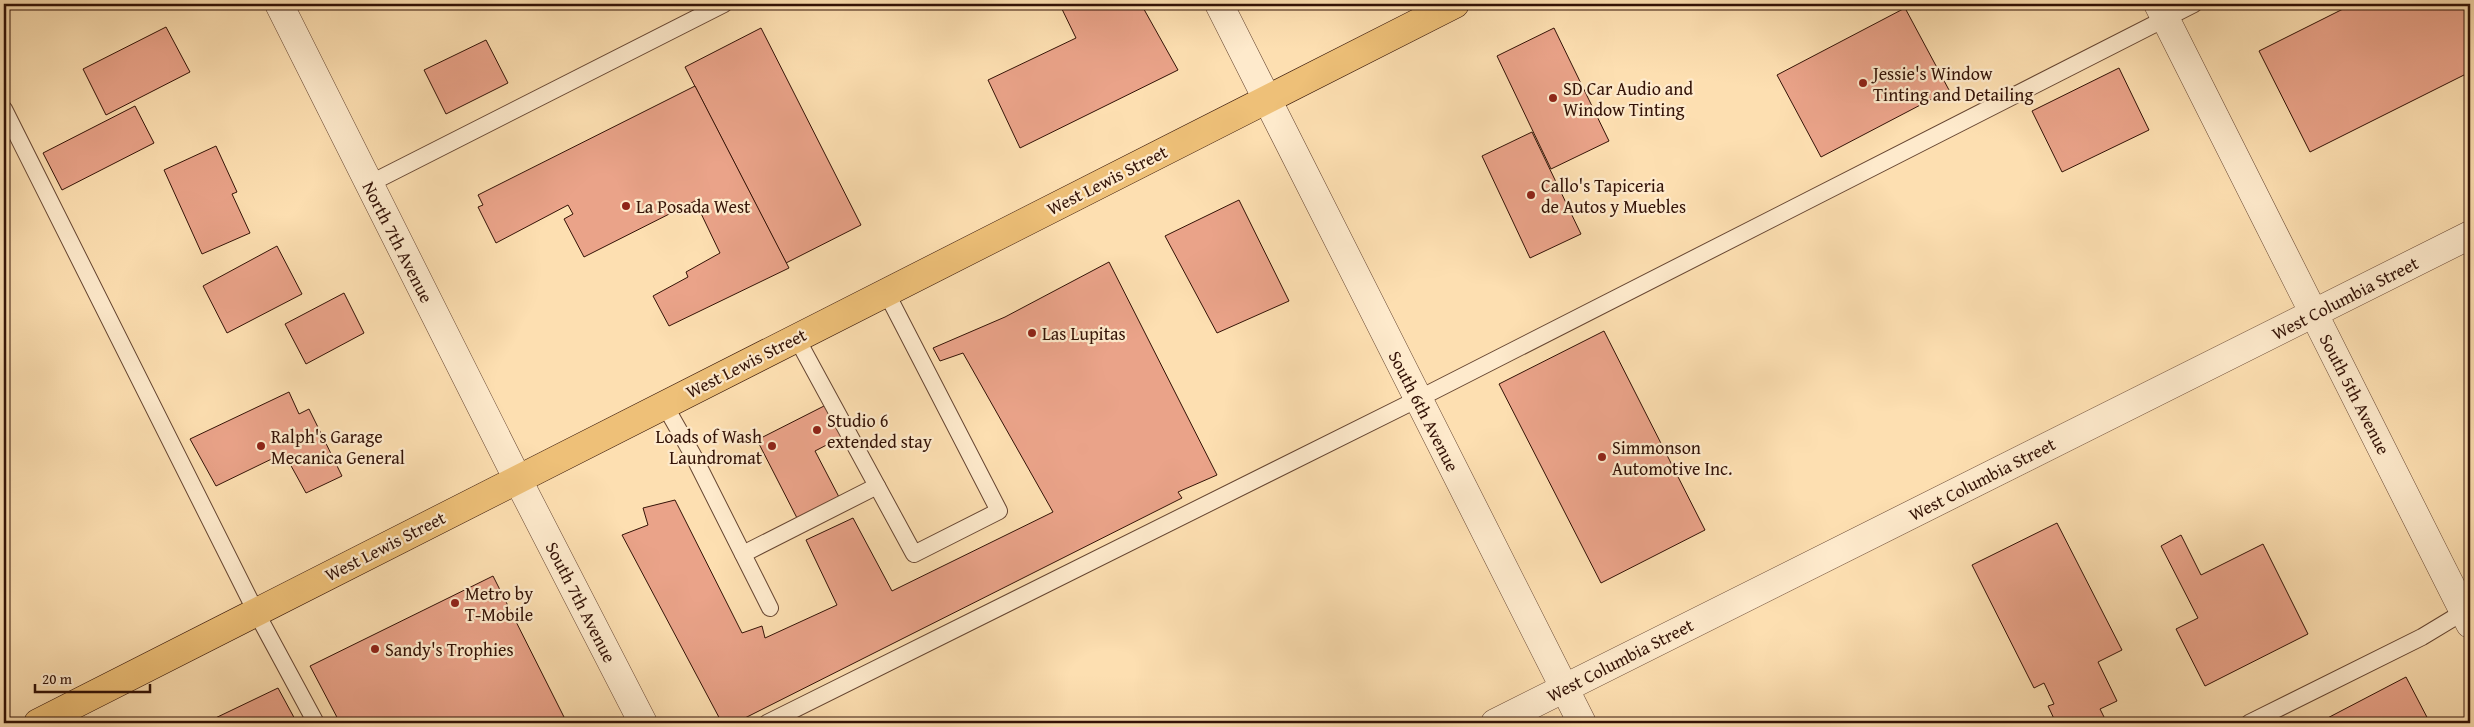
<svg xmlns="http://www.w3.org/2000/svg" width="2474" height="727" viewBox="0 0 2474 727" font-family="'Gentium Book Plus',serif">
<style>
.building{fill:#eaa389;stroke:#331206}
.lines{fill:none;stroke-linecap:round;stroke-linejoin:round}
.service-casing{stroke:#664531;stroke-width:18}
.tertiary-casing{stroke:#664531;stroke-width:29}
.primary-casing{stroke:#331206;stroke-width:29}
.service{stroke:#feeacc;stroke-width:16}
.tertiary{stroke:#feeacc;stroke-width:28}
.primary{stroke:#eec078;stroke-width:28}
.poi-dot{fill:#8f2418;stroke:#feeacc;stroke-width:2}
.labels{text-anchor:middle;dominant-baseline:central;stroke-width:4.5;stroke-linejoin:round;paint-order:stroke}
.poi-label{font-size:18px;fill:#331206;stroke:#feeacc;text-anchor:start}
.street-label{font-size:18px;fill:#331206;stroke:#feeacc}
</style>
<rect width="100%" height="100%" fill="#fddfb1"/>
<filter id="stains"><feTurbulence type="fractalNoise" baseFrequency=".004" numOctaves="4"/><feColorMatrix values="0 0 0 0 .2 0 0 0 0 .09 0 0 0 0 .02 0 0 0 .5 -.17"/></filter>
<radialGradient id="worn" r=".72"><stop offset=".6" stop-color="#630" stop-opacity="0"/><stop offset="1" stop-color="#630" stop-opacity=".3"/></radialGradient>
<!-- building -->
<g class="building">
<polygon points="1141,4 1178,70 1020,148 988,80 1076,38 1060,5"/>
<polygon points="2353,4 2470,4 2470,72 2310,152 2259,51"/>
<polygon points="1905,8 1949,90 1821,157 1777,75"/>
<polygon points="166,27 190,72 106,115 83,69"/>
<polygon points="761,28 861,225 786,263 685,67"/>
<polygon points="1554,28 1609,141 1551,169 1497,56"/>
<polygon points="486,40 508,83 446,114 424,70"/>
<polygon points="2119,68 2149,130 2062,172 2032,111"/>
<polygon points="695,86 789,268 669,326 653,296 688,277 686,272 720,253 695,201 584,257 564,219 573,214 568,205 496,243 478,207 483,205 478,195"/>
<polygon points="135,106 154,143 62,190 43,153"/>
<polygon points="1532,132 1581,234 1530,258 1482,156"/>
<polygon points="216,146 237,192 232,194 250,233 202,254 164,170"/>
<polygon points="1239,200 1289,301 1217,333 1165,236"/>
<polygon points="277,246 302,294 227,333 203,286"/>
<polygon points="1109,262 1217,475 1178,492 1182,498 735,723 722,723 622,535 648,525 643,508 675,500 742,633 762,626 765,638 837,605 806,540 853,518 892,591 1053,512 963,353 940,361 933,348 1005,317"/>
<polygon points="344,293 364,333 306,364 285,324"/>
<polygon points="1604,331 1705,530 1601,583 1499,384"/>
<polygon points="289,392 299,414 309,409 342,476 306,493 284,453 216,486 190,439"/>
<polygon points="826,405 842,437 815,451 839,497 797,518 757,440"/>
<polygon points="2057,523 2122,650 2098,662 2117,701 2100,709 2107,723 2056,723 2048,706 2054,704 2044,683 2034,688 1972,565"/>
<polygon points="2181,535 2201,575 2263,544 2308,634 2205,686 2176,629 2198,618 2161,546"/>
<polygon points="493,576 567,723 340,723 310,666"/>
<polygon points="2406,677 2430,723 2318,723"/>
<polygon points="278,688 297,723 205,723"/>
</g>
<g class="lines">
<defs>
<g id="service">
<polyline points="4,109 256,612 316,723"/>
<polyline points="369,184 724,4"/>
<polyline points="796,337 914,554 999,511 886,292"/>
<polyline points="664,404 694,457 770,608"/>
<polyline points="743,554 877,486"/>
<polyline points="767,723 1418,399 2194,4"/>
<polyline points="2249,723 2422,637 2470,608"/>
</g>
<g id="tertiary">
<polyline points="279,4 518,480 643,723"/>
<polyline points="1219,4 1582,723"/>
<polyline points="2158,4 2470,624"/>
<polyline points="1495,723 2470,235"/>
</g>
<polyline id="primary" points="38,723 1455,4"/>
</defs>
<!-- service casing -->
<use href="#service" class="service-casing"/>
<!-- tertiary casing -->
<use href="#tertiary" class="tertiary-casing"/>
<!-- primary casing -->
<use href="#primary" class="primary-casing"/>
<!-- service -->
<use href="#service" class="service"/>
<!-- tertiary -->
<use href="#tertiary" class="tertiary"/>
<!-- primary -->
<use href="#primary" class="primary"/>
</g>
<!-- markers -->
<g class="poi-dot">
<circle cx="1863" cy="83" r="5"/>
<circle cx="1553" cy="98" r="5"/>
<circle cx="1531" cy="195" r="5"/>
<circle cx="626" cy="206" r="5"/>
<circle cx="1032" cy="333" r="5"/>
<circle cx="817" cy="430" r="5"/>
<circle cx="261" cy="446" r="5"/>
<circle cx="772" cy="446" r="5"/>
<circle cx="1602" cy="457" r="5"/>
<circle cx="455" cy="603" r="5"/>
<circle cx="375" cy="649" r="5"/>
</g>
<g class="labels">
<!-- poi labels -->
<g class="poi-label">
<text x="1873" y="73">Jessie's Window<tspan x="1873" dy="21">Tinting and Detailing</tspan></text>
<text x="1563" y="88">SD Car Audio and<tspan x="1563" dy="21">Window Tinting</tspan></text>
<text x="1541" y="185">Callo's Tapiceria<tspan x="1541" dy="21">de Autos y Muebles</tspan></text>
<text x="636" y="206">La Posada West</text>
<text x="1042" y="333">Las Lupitas</text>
<text x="827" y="420">Studio 6<tspan x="827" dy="21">extended stay</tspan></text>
<text x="271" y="436">Ralph's Garage<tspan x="271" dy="21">Mecanica General</tspan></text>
<text x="762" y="436" text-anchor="end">Loads of Wash<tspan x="762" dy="21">Laundromat</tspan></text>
<text x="1612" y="447">Simmonson<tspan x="1612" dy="21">Automotive Inc.</tspan></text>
<text x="465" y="593">Metro by<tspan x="465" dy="21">T-Mobile</tspan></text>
<text x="385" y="649">Sandy's Trophies</text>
</g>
<!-- street labels -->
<g class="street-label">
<text transform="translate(1107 180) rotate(-27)">West Lewis Street</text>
<text transform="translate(398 242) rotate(63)">North 7th Avenue</text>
<text transform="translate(2345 298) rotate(-27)">West Columbia Street</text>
<text transform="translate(746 363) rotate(-27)">West Lewis Street</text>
<text transform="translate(2355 394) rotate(63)">South 5th Avenue</text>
<text transform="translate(1424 411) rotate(63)">South 6th Avenue</text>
<text transform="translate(1982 479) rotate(-27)">West Columbia Street</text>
<text transform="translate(385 546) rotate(-27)">West Lewis Street</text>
<text transform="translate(581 602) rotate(63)">South 7th Avenue</text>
<text transform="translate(1620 660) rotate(-27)">West Columbia Street</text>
</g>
</g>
<!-- margin -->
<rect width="2474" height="727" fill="none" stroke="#fddfb1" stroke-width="20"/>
<rect x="5" y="5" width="2464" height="717" fill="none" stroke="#331206" stroke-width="2.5"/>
<rect x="10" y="10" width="2454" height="707" fill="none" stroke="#331206"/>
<!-- scale -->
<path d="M35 684v8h115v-8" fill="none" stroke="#331206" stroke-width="2.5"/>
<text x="42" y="684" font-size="15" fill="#331206" stroke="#feeacc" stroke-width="4" paint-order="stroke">20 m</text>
<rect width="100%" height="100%" filter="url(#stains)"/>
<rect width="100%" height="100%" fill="url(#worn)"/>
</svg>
